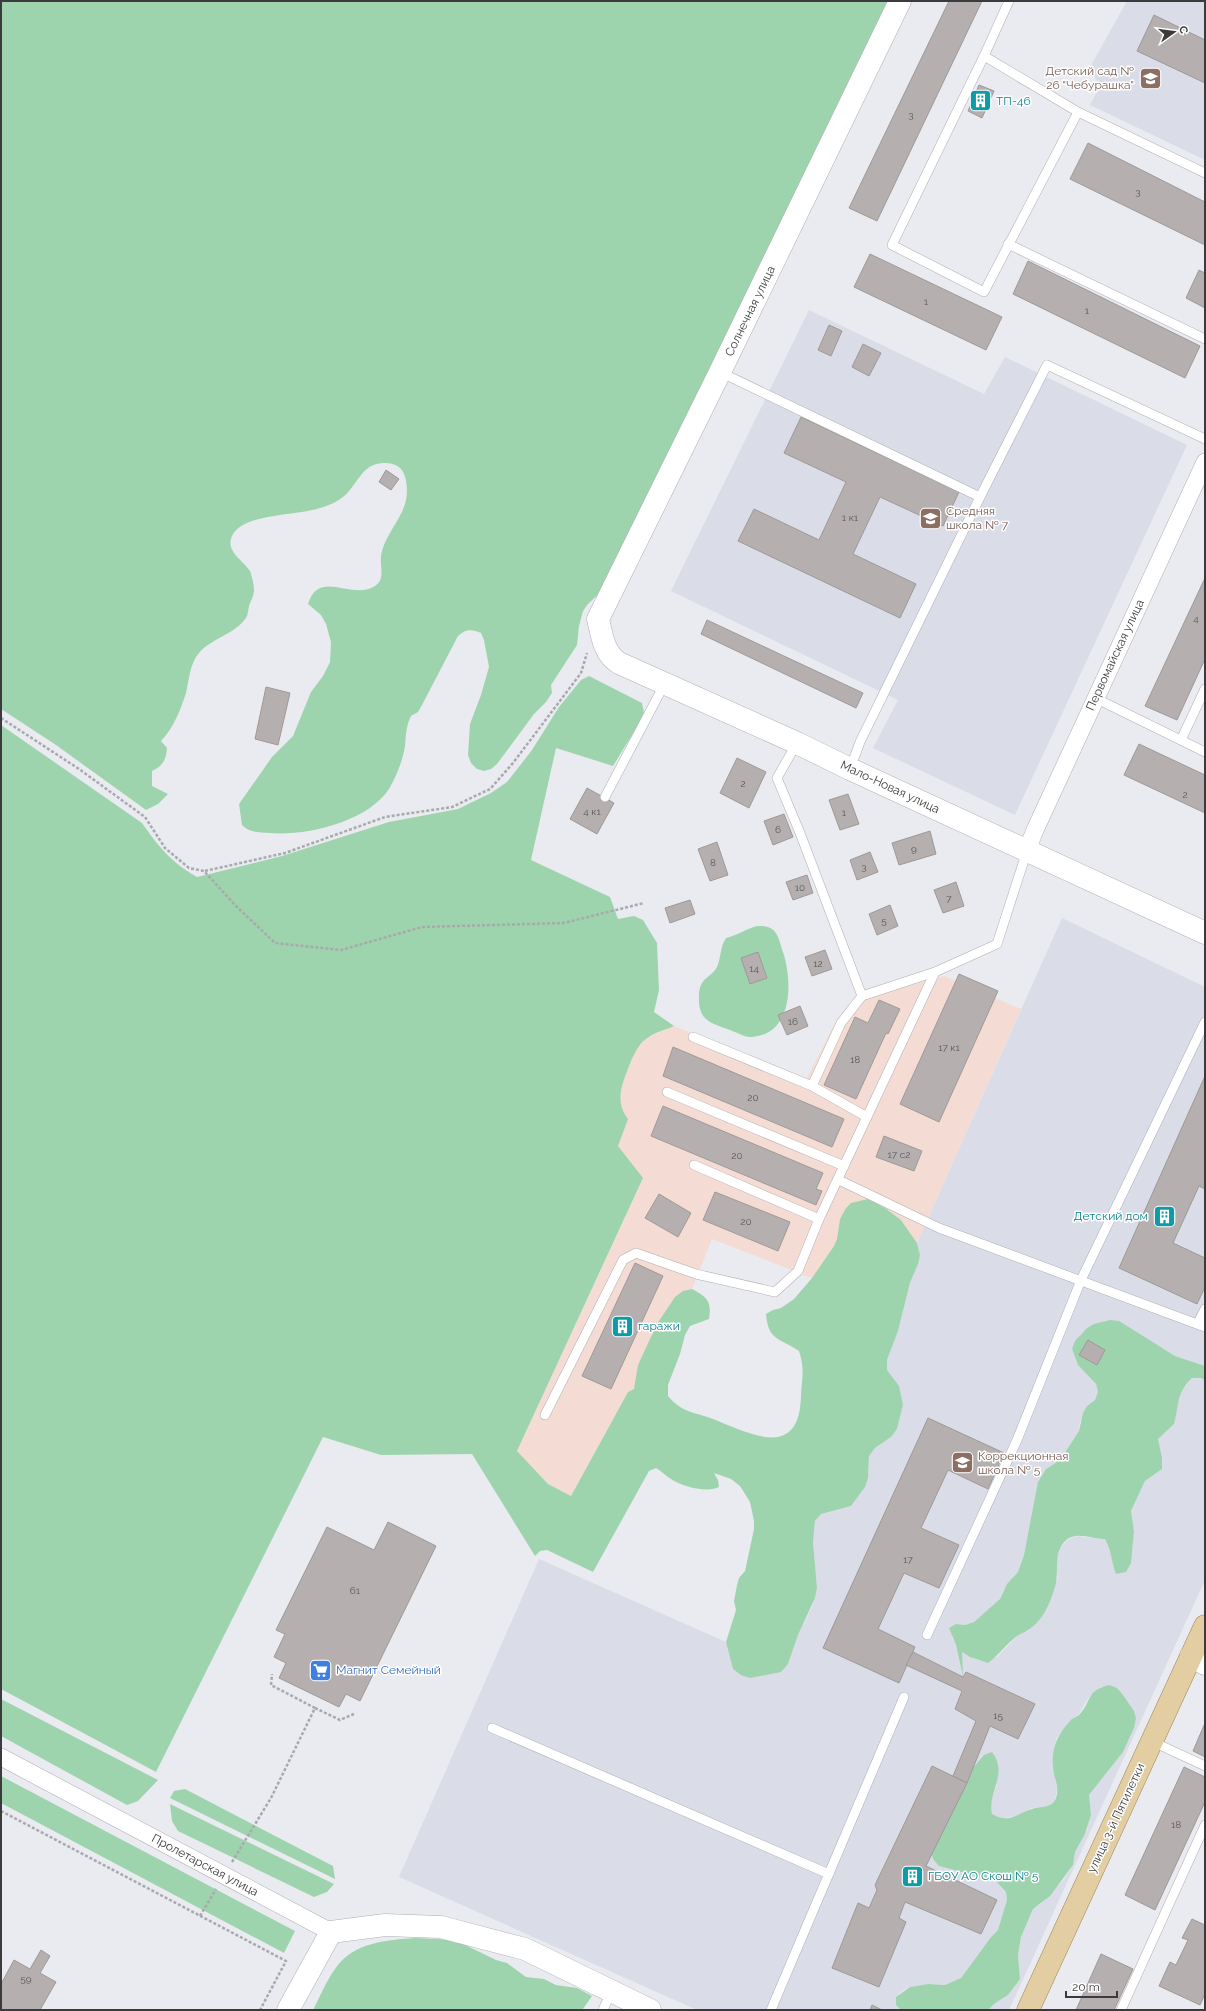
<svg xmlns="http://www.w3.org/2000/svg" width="1206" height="2011" viewBox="0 0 1206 2011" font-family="Raleway,sans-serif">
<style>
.built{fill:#dadce8}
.industrial{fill:#f4dbd3}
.green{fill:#9ed4ad}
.building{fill:#b5b0af;stroke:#9e9997}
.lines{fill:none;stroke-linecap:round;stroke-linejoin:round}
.service-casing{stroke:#aeafb3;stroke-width:10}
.minor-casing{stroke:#aeafb3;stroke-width:18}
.tertiary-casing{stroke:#aeafb3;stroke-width:23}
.primary-casing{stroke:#9b8556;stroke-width:23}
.path{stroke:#a8a9ac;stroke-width:2.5;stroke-dasharray:3 2;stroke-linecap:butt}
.service{stroke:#fff;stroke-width:9}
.minor{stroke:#fff;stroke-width:17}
.tertiary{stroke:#fff;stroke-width:22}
.primary{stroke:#e2cea2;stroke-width:22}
.labels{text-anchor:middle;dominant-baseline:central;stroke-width:3;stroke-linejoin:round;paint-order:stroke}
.number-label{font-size:10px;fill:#5a585a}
.education-label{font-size:12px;fill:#785e54;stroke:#fff;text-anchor:start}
.culture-label{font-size:12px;fill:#0d838f;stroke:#fff;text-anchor:start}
.street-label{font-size:12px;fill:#3b3b3d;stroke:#fff}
.shop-label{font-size:12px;fill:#366cbe;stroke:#fff;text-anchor:start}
</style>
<rect width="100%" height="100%" fill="#eaebf0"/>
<!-- built -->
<g class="built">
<polygon points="1127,1 1205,1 1205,160 1090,105 1100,86 1089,69"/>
<polygon points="809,310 984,394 1005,357 1187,445 1015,815 873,748 898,700 671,591"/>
<polygon points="1062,918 1205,987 1205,1366 1175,1356 1135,1332 1094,1324 1081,1334 1072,1349 1078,1365 1096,1384 1098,1392 1095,1400 1087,1406 1080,1422 1079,1431 1060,1460 1046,1469 1036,1501 1022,1563 1018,1572 1003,1591 1000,1599 974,1622 965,1625 956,1624 952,1637 956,1645 962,1673 962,1652 979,1661 997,1657 1018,1635 1028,1631 1058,1578 1056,1568 1057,1559 1060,1549 1067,1540 1077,1536 1105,1539 1112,1555 1113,1566 1132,1551 1134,1531 1131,1511 1145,1481 1162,1469 1158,1439 1174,1424 1179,1394 1192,1378 1201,1378 1205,1380 1205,1580 1009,2010 988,2010 994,2004 1004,1998 1020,1979 1018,1955 1021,1937 1033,1909 1042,1903 1064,1879 1073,1865 1074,1852 1087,1830 1091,1815 1089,1795 1123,1752 1134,1728 1134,1711 1129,1704 1101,1687 1088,1698 1079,1714 1071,1720 1056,1739 1053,1765 1057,1790 1055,1800 1049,1806 1032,1808 1017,1816 999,1819 992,1814 990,1805 992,1794 997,1785 973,1769 968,1775 939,1866 976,1876 994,1879 1000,1885 1006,1892 1007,1900 1001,1923 998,1930 991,1937 961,1978 945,1985 928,1984 910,1987 902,1991 896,1997 896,2005 901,2010 697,2010 399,1877 539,1559 726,1642 733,1669 788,1664 798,1635 812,1607 817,1588 813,1542 815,1521 821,1514 851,1506 865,1487 868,1478 869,1456 875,1448 891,1437 897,1429 903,1405 887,1370 887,1360 898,1331 910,1283 914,1274 920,1255 917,1243"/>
</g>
<!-- industrial -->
<polygon class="industrial" points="944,976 1021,1009 917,1243 901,1220 876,1202 840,1219 837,1239 834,1246 812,1278 712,1239 692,1289 634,1389 628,1392 571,1496 548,1484 517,1451 643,1179 617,1146 628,1119 623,1113 620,1100 624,1075 636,1049 647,1038 674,1026 807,1078 837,1019 851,1002"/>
<!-- green -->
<g class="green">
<path d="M1,1H889L607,586L588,604L583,611L579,626L577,645L551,685L552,693L546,702L534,714L497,764L491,769L484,771L477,769L471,763L468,755L470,724L481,695L489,667L484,640L481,633C471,629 466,629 458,636L422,705L418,712L411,716C406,726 406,735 405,746C403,760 396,777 389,789C367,822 307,836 270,833C258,832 250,833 242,825L239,804L272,757L293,736L311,692L323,676L330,662L331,642L326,624L321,615L308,604C319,568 352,601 375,586C384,580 381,571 381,563C379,540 402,521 406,500C408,491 407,476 401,469C396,464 391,463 383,463C361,464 358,485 343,497C337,502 327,506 320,508C297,516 243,513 232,536C225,551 243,560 250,571C252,576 254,585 254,590C254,595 251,601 249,606C248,610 248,615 246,618C235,634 212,638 199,653C190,663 189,680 186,693C180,711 174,727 161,741L167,748C166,760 163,766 152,771V786L168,794L158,804L146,810L56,745L1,709Z"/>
<path d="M589,676L642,703L644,713L643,717L613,766L556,748L531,860L610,897L618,919L634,916L643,920L657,943L659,990L654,1012L674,1026C665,1030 653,1033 646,1039C638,1045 635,1053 631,1061C624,1080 613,1100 628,1119L618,1146L643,1178L517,1451L548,1484L571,1496L628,1392L634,1389L638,1365L657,1324L675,1297L683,1291L692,1289C707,1297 712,1301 709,1319L690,1326L685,1335L680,1354L668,1385V1396C682,1413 695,1412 713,1419C751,1434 800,1461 801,1395C802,1377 805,1370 799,1351C780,1338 768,1341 766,1314L773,1310L781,1308L794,1299L812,1278L834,1246L837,1239L840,1219L846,1208L851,1203L868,1199L885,1208L901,1220L917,1243L920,1255L918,1264L910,1283L898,1331L887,1360V1370L899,1386L903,1405L897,1429L891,1437L875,1448L869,1456L868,1478L865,1487L851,1506L821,1514L815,1521L813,1542L817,1588L815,1598L798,1635L788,1664L781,1672L750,1678L741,1675L733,1669L726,1642L736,1610L734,1601L737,1585L739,1578L745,1571L754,1529V1521L750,1502L740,1486L731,1479L714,1473L718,1480L719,1487C708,1493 682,1487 671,1479C666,1476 661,1471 656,1468L649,1471L593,1572L547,1550L540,1551L535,1556L472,1454L381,1455L323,1437L156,1772L1,1689V725L142,823C158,846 172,863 197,877L282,856L389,822L458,809L491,793L507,782L532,750L559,707L581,680Z"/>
<path d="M757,926C777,925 778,936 783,952C793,982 793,1036 750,1037C744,1037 736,1032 730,1030C711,1023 698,1021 699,997C699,977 710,979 717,967C721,958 720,947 726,938C738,935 746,929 757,926Z"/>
<path d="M1110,1320L1119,1321L1175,1356L1205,1366V1380L1201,1378H1192C1175,1395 1180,1403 1174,1424L1158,1439L1162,1458V1469L1145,1481L1131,1511L1134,1531L1131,1563L1126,1572L1116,1574C1111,1561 1112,1552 1105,1539C1092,1539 1077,1531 1066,1540C1052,1554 1060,1571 1055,1587C1050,1603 1043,1621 1028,1630C1025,1633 1021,1633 1017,1636C1006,1644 999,1655 988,1663L970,1657L962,1652L963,1677L956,1645L949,1628L956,1624L965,1625L974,1622L1000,1599L1007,1584L1018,1572L1024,1555L1038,1482L1046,1469L1060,1460L1079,1431L1083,1413L1087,1406L1095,1400L1098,1392L1096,1384L1078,1365L1072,1349L1075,1341L1087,1328L1094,1324Z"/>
<path d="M1109,1685L1117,1688L1123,1695L1134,1711L1136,1718L1134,1728L1123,1752L1089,1795L1091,1815L1085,1834L1075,1852L1073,1865L1050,1896L1033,1909L1021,1937L1018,1955L1020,1979L1008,1995L994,2004L988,2010H901L896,2005V1997L910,1987L928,1984L945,1985L961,1978L991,1937L998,1930L1007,1900L1006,1892L994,1879L976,1876L939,1866L933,1859L931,1850L961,1782L984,1755L992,1752C1009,1775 987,1791 992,1814C1009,1824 1016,1814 1032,1809C1040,1806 1052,1809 1056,1798C1059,1790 1056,1782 1054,1774C1050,1753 1055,1737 1070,1721C1072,1718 1077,1717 1080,1714C1092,1700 1086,1691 1109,1685Z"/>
<polygon points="1,1699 158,1780 138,1801 127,1805 1,1736"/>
<polygon points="1,1776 295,1931 284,1953 1,1803"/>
<polygon points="185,1789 333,1866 335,1879 170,1798 174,1791"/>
<polygon points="170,1804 334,1884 327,1892 314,1897 178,1831 172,1821"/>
<path d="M416,1938L455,1940L496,1960L507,1963L526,1977L544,1979L556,1985L577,1988L592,1996L583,2009L580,2010H313C320,1997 326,1981 335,1969C353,1942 387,1940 416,1938Z"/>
</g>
<!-- building -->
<g class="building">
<polygon points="949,1 982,1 877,221 849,208"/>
<polygon points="1154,15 1205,40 1205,83 1137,51"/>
<polygon points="979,85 994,91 982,118 968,111"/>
<polygon points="1088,143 1205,202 1205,245 1070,179"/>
<polygon points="870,254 1002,317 986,350 854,287"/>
<polygon points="1028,261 1200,346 1185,378 1013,294"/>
<polygon points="1199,270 1205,273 1205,308 1186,298"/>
<polygon points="829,325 842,331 831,356 818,350"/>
<polygon points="863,344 881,353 869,376 852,367"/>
<polygon points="801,417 959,492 943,526 880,497 853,554 916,584 900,618 738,541 754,509 819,540 846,482 784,453"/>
<polygon points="386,470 399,479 391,490 379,482"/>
<polygon points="1205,578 1205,659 1177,720 1145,706"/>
<polygon points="707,620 863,693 856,708 701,634"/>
<polygon points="266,687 290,693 278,745 255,739"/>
<polygon points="1139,744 1205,775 1205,813 1124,775"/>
<polygon points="737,758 766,772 749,808 720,793"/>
<polygon points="587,788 614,803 597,834 570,819"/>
<polygon points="848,794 859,824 840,830 829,800"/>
<polygon points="784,814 793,837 773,845 764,821"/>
<polygon points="930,831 936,854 899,865 892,843"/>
<polygon points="717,842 728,875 710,881 698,849"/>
<polygon points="870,852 878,872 857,880 850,860"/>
<polygon points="807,875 813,893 793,900 786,882"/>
<polygon points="956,882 964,906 943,913 934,890"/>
<polygon points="690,900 695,914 670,923 665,908"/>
<polygon points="890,905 898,926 877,935 869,914"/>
<polygon points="825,950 832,969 812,976 805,957"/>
<polygon points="758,952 767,978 750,984 741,958"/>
<polygon points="959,974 998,991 939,1122 900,1104"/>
<polygon points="879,1000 900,1009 888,1034 886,1033 856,1099 824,1085 855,1017 868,1023"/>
<polygon points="800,1006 808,1026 787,1035 778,1015"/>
<polygon points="673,1047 844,1119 832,1147 663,1076"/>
<polygon points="1205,1076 1205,1189 1199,1186 1173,1243 1205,1258 1205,1287 1197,1304 1119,1268"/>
<polygon points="663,1106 823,1173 816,1189 822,1191 816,1205 651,1136"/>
<polygon points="884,1136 922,1151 914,1171 876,1157"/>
<polygon points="715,1192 790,1222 778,1251 703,1220"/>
<polygon points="659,1194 691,1213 678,1237 645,1218"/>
<polygon points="635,1263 663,1276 611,1389 582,1376"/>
<polygon points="1088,1340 1105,1350 1097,1365 1079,1355"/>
<polygon points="928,1418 1004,1453 988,1489 948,1470 921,1528 959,1545 939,1588 904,1573 878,1629 915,1647 899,1683 823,1648"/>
<polygon points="388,1522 436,1546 360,1701 346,1694 339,1707 279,1678 286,1663 274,1657 285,1634 276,1630 327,1527 374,1550"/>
<polygon points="913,1652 963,1677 966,1672 1035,1704 1018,1739 990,1726 967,1783 953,1776 976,1721 955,1709 962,1691 906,1665"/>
<polygon points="1205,1723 1205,1757 1193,1751"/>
<polygon points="932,1766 967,1783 926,1866 997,1900 981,1934 905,1902 899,1918 906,1922 879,1987 832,1968 858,1903 869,1908 877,1890 875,1885"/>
<polygon points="1184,1767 1205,1777 1205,1802 1155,1910 1125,1895"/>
<polygon points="1192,1919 1205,1925 1205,1994 1200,2005 1159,1986 1170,1962 1176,1965 1188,1940 1182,1938"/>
<polygon points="41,1950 50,1956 40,1973 56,1982 40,2010 1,2010 1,1984 14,1960 30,1969"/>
<polygon points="1101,1954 1133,1969 1114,2010 1076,2010"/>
<polygon points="872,2005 882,2010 870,2010"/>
</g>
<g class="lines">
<defs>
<g id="service">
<polyline points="984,56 1078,112 984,292 892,245 984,56 1009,1"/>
<polyline points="1078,112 1205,173"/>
<polyline points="1008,244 1205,339"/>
<polyline points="720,372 980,497 860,742 850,769"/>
<polyline points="980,497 1047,365 1205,439"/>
<polyline points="1095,698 1205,752"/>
<polyline points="1181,740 1205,689"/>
<polyline points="797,743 777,778 800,833 862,996"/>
<polyline points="605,797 665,683"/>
<polyline points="693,1037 812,1086 867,1117"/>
<polyline points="812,1086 841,1023 862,996 935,972 997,944 1027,851"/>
<polyline points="667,1092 844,1166"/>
<polyline points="694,1165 819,1219"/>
<polyline points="839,1180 939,1228 1205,1327"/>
<polyline points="1198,1323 1205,1309"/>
<polyline points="545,1415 623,1260 636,1253 696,1274 775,1292 798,1271 819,1219 935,972"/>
<polyline points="927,1635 1017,1440 1081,1280 1205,1022"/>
<polyline points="492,1728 829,1874"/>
<polyline points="1151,1741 1205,1766"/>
<polyline points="603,2010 611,1992"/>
<polyline points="771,2010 904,1697"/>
<polyline points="1121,2010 1205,1825"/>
</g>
<g id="minor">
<polyline points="1027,850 1035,830 1205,462"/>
<polyline points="1,1757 331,1932"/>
</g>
<g id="tertiary">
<path d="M900,1L720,372L598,619C602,636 604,654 619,663L797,743L850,769L1205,933"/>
<polyline points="1191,1656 1205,1664"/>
<polyline points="288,2010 331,1932 385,1925 441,1927 525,1949 650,2010"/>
</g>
<polyline id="primary" points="1028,2010 1205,1626"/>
</defs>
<!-- service casing -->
<use href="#service" class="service-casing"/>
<!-- minor casing -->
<use href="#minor" class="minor-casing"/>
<!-- tertiary casing -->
<use href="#tertiary" class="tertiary-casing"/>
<!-- primary casing -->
<use href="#primary" class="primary-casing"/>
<!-- path -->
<g class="path">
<polyline points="1,718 79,769 145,817 165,848 189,868 204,871 236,906 275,943 341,950 422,927 564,923 644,903"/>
<polyline points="205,871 285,853 385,817 452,807 490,789 513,763 581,673 587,653"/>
<polyline points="315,1708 340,1720 354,1714"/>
<polyline points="1,1811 286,1961 260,2010"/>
<polyline points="232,1862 271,1798 315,1708 271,1685 272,1674"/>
<polyline points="200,1916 216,1889"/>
</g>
<!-- service -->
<use href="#service" class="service"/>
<!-- minor -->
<use href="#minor" class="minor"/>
<!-- tertiary -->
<use href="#tertiary" class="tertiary"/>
<!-- primary -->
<use href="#primary" class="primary"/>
</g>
<!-- icons -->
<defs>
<symbol id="school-square" viewBox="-11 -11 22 22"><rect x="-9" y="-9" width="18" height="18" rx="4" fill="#8d6e63" stroke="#fff"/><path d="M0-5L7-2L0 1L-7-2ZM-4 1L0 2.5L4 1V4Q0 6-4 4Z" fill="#fff"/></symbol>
<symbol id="building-square" viewBox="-11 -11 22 22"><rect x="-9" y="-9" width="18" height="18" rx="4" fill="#0f9aa8" stroke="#fff"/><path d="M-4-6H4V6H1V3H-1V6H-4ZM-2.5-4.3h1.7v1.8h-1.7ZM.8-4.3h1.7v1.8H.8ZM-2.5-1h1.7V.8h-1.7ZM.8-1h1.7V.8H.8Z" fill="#fff"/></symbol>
<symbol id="supermarket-square" viewBox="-11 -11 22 22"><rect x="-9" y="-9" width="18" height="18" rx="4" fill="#3f7fe0" stroke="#fff"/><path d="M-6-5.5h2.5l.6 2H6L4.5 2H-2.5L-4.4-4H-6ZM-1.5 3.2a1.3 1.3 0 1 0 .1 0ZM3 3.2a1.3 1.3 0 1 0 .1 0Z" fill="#fff"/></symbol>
</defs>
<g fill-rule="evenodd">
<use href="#school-square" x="1138" y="66" width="25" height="25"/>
<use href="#building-square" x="968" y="88" width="25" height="25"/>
<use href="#school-square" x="918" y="506" width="25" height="25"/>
<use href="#building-square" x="1152" y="1204" width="25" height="25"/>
<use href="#building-square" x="610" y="1314" width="25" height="25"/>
<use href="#school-square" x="950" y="1450" width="25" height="25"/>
<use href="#supermarket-square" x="308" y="1658" width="25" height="25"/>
<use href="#building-square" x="900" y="1864" width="25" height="25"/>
</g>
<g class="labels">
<!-- number labels -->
<g class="number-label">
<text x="911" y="114">3</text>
<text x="1138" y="191">3</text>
<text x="926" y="301">1</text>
<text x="1087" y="310">1</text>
<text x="850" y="517">1 к1</text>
<text x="1196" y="618">4</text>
<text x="743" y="783">2</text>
<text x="1185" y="794">2</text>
<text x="592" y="811">4 к1</text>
<text x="844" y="812">1</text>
<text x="778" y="829">6</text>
<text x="914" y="848">9</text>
<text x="713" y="862">8</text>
<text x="864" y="866">3</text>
<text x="800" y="887">10</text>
<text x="949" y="898">7</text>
<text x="884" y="920">5</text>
<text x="818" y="963">12</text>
<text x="754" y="968">14</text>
<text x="793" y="1021">16</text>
<text x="949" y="1047">17 к1</text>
<text x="855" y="1059">18</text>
<text x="753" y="1097">20</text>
<text x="899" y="1154">17 с2</text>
<text x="737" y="1155">20</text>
<text x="746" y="1221">20</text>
<text x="908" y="1559">17</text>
<text x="355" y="1590">61</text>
<text x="998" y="1715">15</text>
<text x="1176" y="1824">18</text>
<text x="26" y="1978">59</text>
</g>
<!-- education labels -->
<g class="education-label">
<text x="1134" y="71" text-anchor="end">Детский сад №<tspan x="1134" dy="14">26 "Чебурашка"</tspan></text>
<text x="946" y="511">Средняя<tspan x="946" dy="14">школа № 7</tspan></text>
<text x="978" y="1456">Коррекционная<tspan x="978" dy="14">школа № 5</tspan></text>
</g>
<!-- culture labels -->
<g class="culture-label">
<text x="996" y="101">ТП-46</text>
<text x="1148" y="1216" text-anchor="end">Детский дом</text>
<text x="638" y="1326">гаражи</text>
<text x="928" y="1876">ГБОУ АО Скош № 5</text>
</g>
<!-- street labels -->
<g class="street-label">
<text transform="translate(750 311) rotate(-64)">Солнечная улица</text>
<text transform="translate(1115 655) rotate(-65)">Первомайская улица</text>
<text transform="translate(890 787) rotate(25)">Мало-Новая улица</text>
<text transform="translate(1116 1818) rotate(-65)">улица 3-й Пятилетки</text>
<text transform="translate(205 1865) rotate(28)">Пролетарская улица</text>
</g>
<!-- shop labels -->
<g class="shop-label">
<text x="336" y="1670">Магнит Семейный</text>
</g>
</g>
<!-- border -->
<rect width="1206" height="2011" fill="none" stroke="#3b3b3d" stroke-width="4"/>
<!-- north arrow -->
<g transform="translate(1174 32) rotate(76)" stroke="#ffffff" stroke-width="3" paint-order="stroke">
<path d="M0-3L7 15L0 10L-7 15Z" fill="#3b3b3d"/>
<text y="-6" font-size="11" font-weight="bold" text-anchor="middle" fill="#3b3b3d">С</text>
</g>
<!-- scale -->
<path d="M1066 1991v6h51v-6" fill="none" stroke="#3b3b3d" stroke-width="2"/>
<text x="1072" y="1991" font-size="12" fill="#3b3b3d" stroke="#ffffff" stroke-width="3" paint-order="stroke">20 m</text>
</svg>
